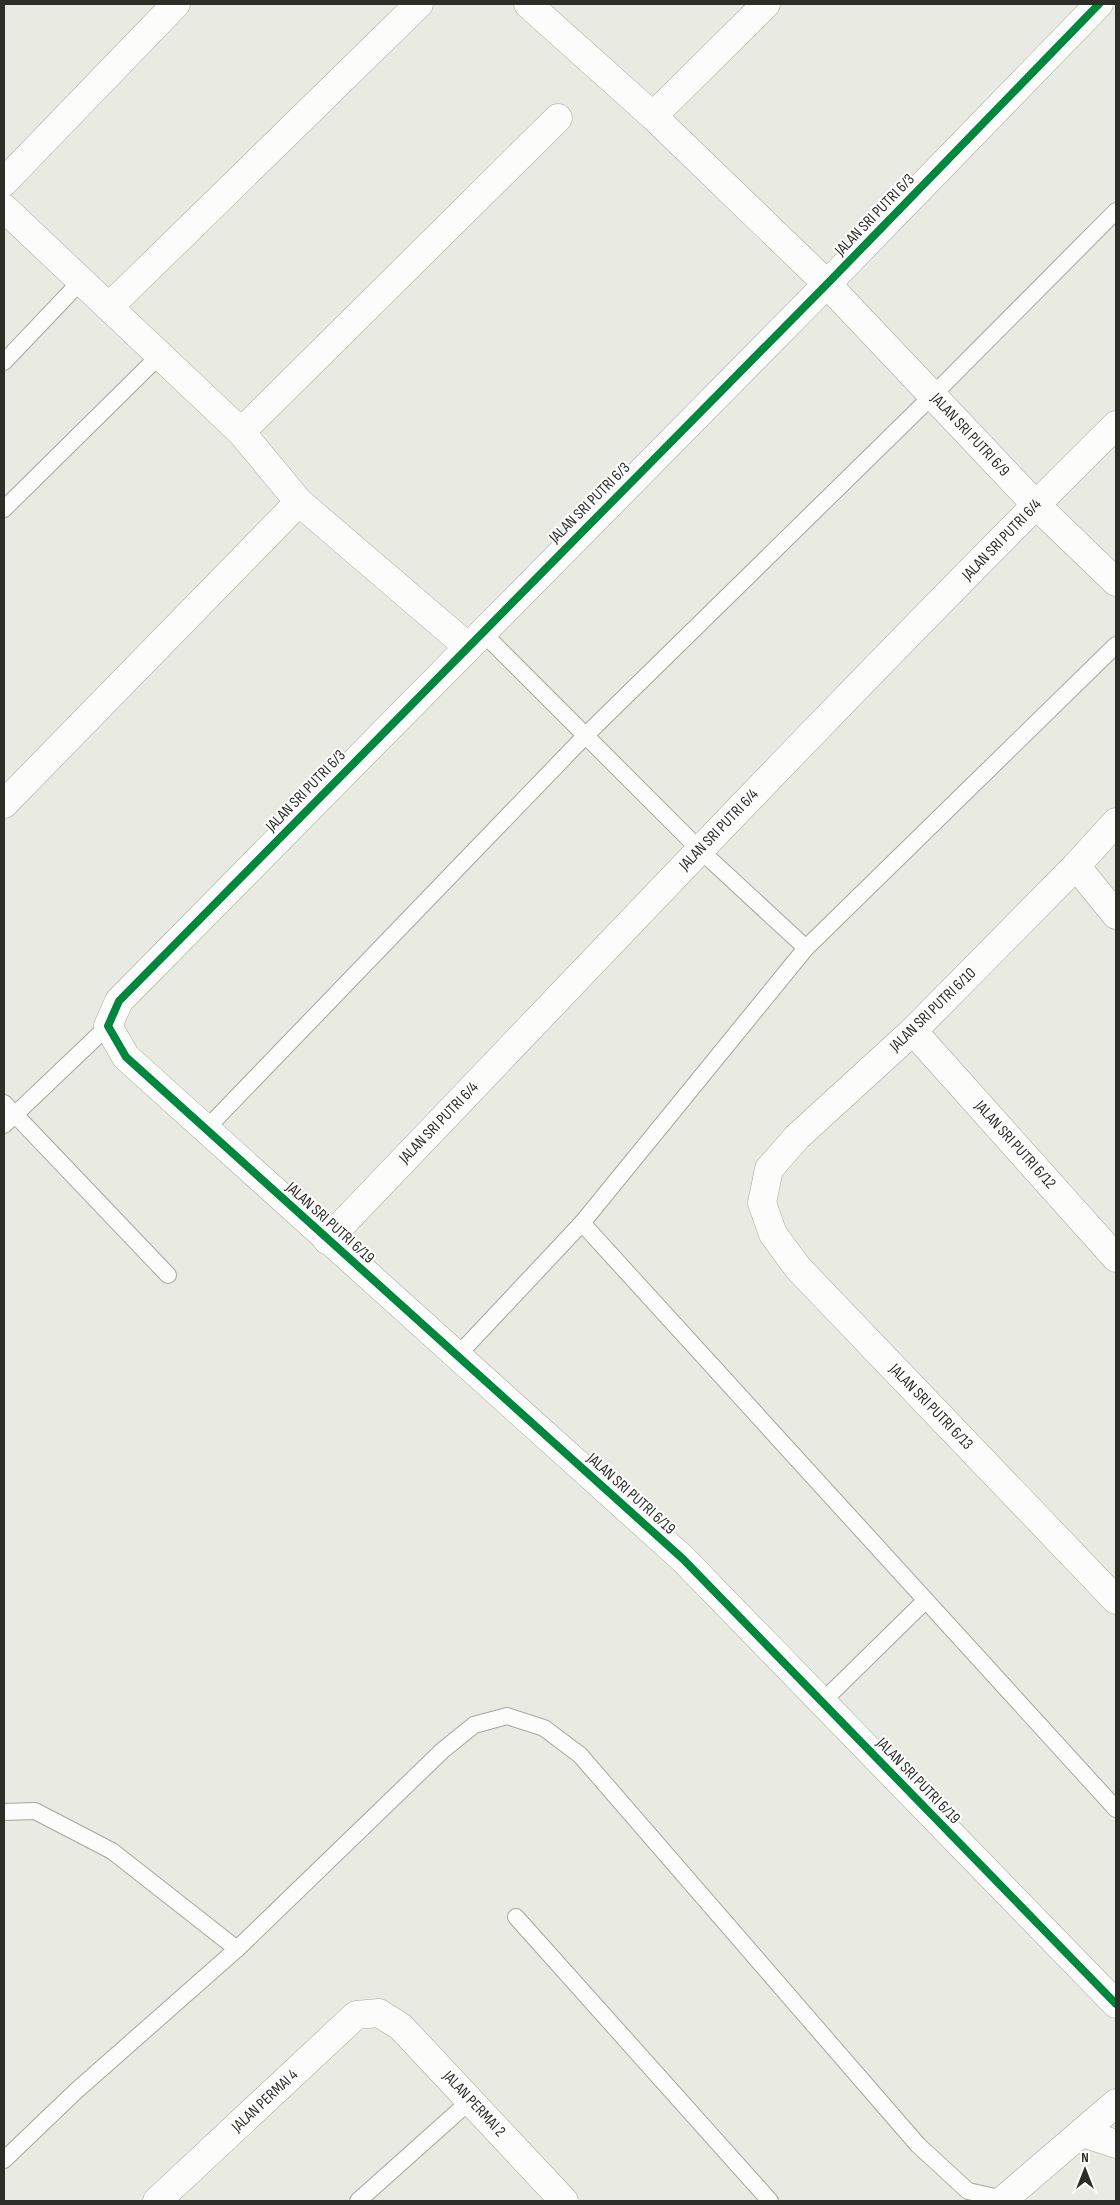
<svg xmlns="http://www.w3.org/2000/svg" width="1120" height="2205" viewBox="0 0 1120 2205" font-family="'Sofia Sans Condensed',sans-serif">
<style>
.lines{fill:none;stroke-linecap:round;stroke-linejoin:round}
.lane-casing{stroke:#a5a7a1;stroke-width:18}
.street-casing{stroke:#a5a7a1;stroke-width:29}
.lane{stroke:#fcfcfb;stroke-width:16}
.street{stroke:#fcfcfb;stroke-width:28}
.cycleway-casing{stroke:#fff;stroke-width:11}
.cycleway{stroke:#00873e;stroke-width:8}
.labels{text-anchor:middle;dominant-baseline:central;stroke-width:4;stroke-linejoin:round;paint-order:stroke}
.street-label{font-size:16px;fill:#2c2e27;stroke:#fff}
</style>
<rect width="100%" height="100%" fill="#e9ebe2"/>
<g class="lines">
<defs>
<g id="lane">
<polyline points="4,362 81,281"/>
<polyline points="4,509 160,355"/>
<polyline points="482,632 700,850 806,948"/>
<polyline points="4,1103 168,1275"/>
<polyline points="4,1125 108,1026"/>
<polyline points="206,1129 586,735 933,395 1116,211"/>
<polyline points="582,1223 1116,1809"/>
<polyline points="457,1356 582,1223 806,948 1116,645"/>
<polyline points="822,1702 925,1601"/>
<polyline points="4,1812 35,1811 112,1851 237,1949 443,1750 474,1725 507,1716 544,1728 580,1755 918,2145 968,2191 1004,2199"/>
<polyline points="516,1917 770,2201"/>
<polyline points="4,2160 76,2091 237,1949"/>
<polyline points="358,2201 471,2100"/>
</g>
<g id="street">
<polyline points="528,4 653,116 827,284 1036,505 1116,582"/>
<polyline points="1099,4 827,284 119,1001 108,1026 126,1057 683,1559 1116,2004"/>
<polyline points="653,116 766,4"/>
<polyline points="4,182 176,4"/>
<polyline points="4,208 241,432 299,502 467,646"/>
<polyline points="109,307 419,4"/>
<polyline points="241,432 558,118"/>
<polyline points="4,804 299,502"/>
<polyline points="1116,822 1076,866 913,1031 797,1137 769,1169 762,1203 773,1234 798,1268 1116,1600"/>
<polyline points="1076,866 1116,915"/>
<polyline points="913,1031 1116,1258"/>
<path d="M327,1240C589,967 848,691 1116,425"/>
<polyline points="1083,2133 1116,2144"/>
<polyline points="157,2201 356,2015 379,2013 401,2027 564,2201"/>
<polyline points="1002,2201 1116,2103"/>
</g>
</defs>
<!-- lane casing -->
<use href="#lane" class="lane-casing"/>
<!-- street casing -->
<use href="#street" class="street-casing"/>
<!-- lane -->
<use href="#lane" class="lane"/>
<!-- street -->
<use href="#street" class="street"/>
<defs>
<polyline id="cycleway" points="1099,4 827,284 119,1001 108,1026 126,1057 683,1559 1116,2004"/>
</defs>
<!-- cycleway casing -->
<use href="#cycleway" class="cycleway-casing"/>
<!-- cycleway -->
<use href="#cycleway" class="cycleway"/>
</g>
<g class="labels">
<!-- street labels -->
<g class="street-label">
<text transform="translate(875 215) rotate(-46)">JALAN SRI PUTRI 6/3</text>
<text transform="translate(970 435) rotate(47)">JALAN SRI PUTRI 6/9</text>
<text transform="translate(590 503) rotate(-45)">JALAN SRI PUTRI 6/3</text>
<text transform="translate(1002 540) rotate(-46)">JALAN SRI PUTRI 6/4</text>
<text transform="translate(306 791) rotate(-46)">JALAN SRI PUTRI 6/3</text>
<text transform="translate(719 830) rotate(-46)">JALAN SRI PUTRI 6/4</text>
<text transform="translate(933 1010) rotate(-44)">JALAN SRI PUTRI 6/10</text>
<text transform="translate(439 1123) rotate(-46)">JALAN SRI PUTRI 6/4</text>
<text transform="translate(1015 1145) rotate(48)">JALAN SRI PUTRI 6/12</text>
<text transform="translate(330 1223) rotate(42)">JALAN SRI PUTRI 6/19</text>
<text transform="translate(931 1407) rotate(46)">JALAN SRI PUTRI 6/13</text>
<text transform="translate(631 1494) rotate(42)">JALAN SRI PUTRI 6/19</text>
<text transform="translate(918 1781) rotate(46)">JALAN SRI PUTRI 6/19</text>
<text transform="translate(265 2101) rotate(-43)">JALAN PERMAI 4</text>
<text transform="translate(474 2104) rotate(47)">JALAN PERMAI 2</text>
</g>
</g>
<!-- border -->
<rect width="1120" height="2205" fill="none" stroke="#2c2e27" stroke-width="10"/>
<!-- north arrow -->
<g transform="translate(1085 2170)" stroke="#ffffff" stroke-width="4" paint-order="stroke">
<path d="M0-4L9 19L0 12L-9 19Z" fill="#2c2e27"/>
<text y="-8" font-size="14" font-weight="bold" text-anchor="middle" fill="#2c2e27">N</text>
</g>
</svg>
